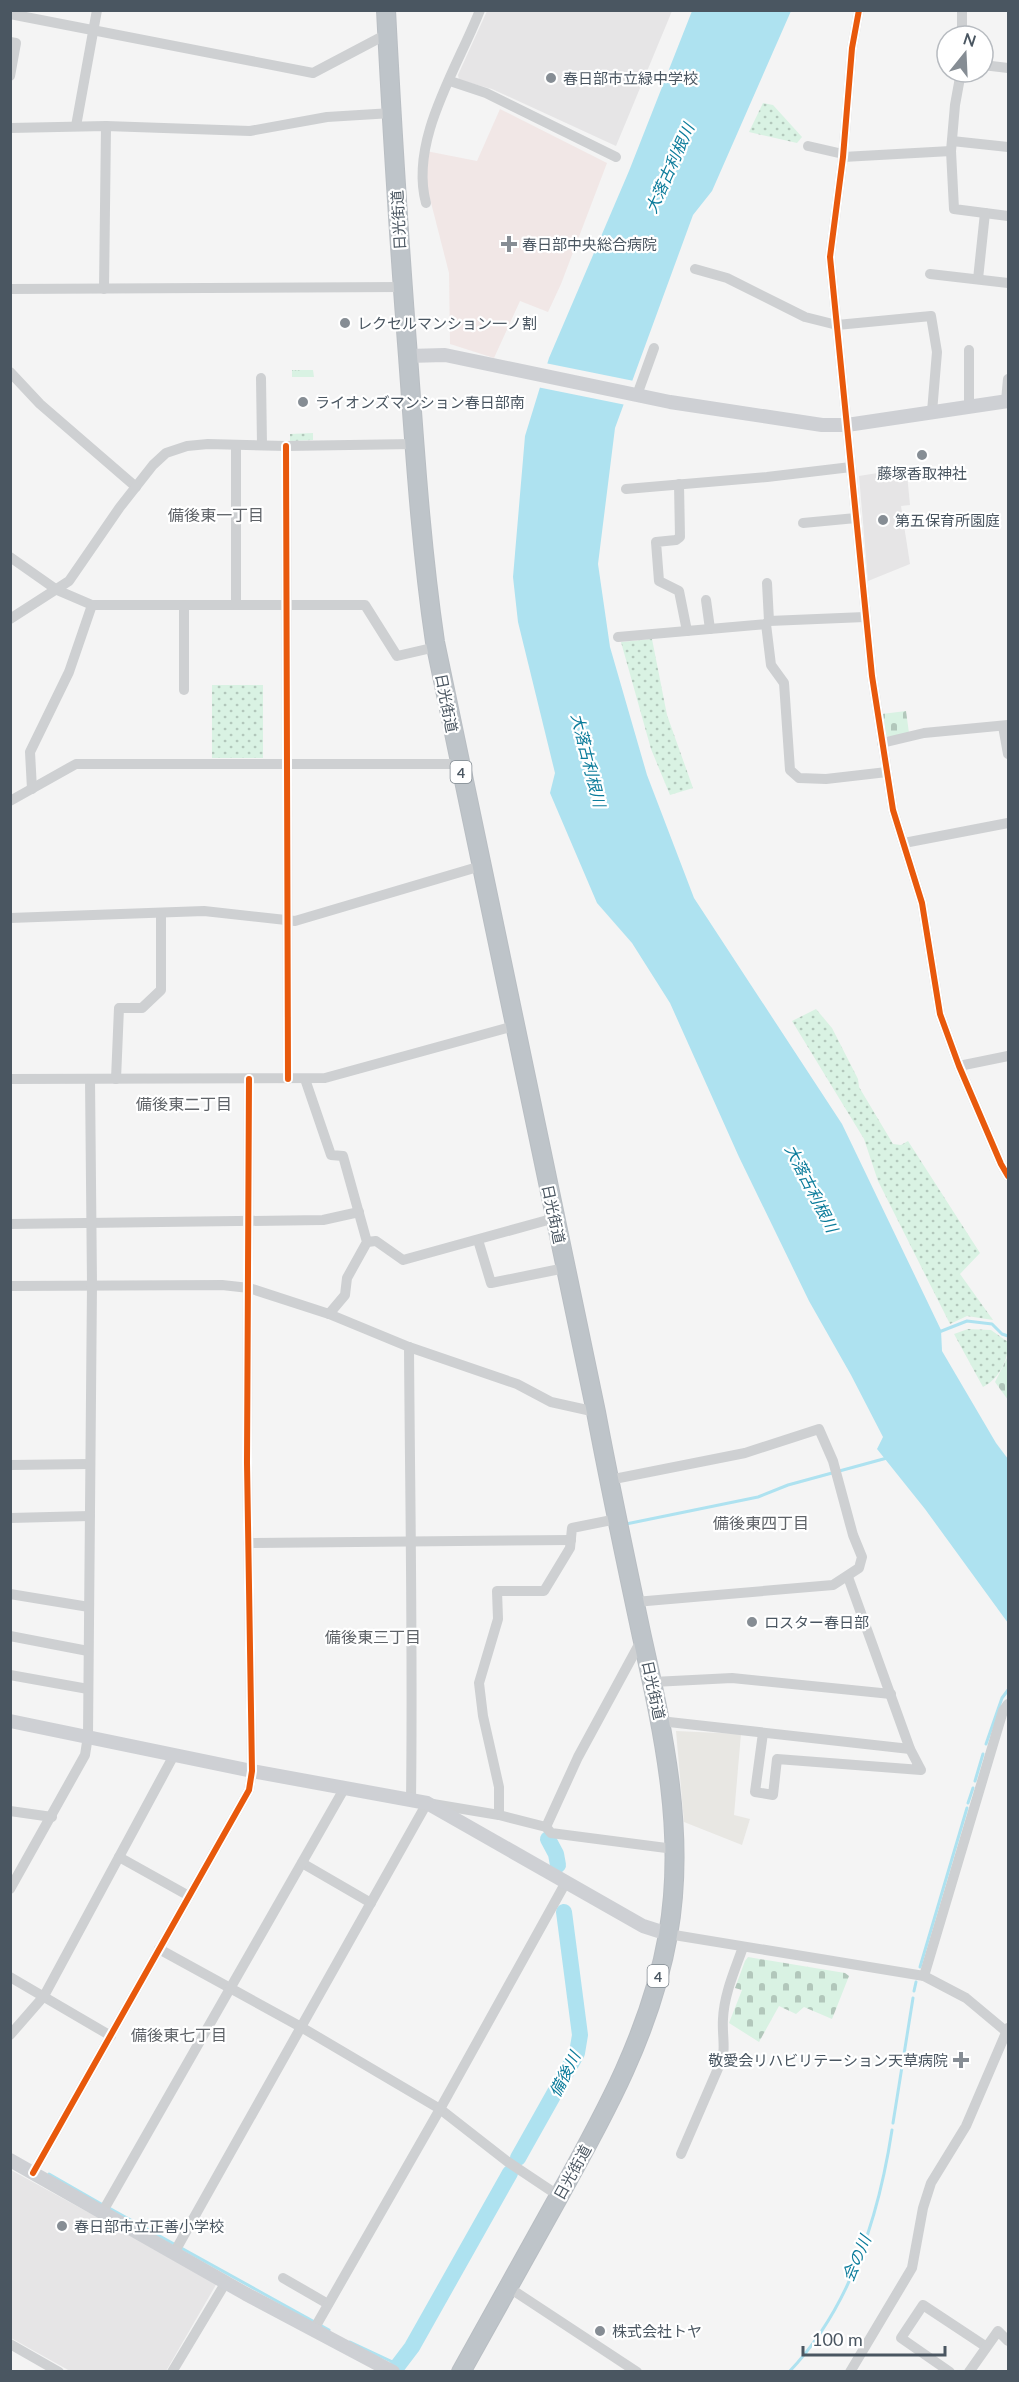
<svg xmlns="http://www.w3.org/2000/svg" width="1019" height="2382" viewBox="0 0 1019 2382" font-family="Lato,'Noto Sans JP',sans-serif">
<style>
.commercial{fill:#e8e7e3}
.education{fill:#e6e5e6}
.medical{fill:#f1e7e6}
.grass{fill:url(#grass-tufts)}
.cemetery{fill:url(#cemetery-stones)}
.park{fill:url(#park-dots)}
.water{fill:#aee2f0}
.pier{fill:#f4f4f4}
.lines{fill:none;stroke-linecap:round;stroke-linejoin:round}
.stream{stroke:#aee2f0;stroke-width:3}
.river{stroke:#aee2f0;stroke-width:16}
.highway-casing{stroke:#b9bec3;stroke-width:20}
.street{stroke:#ced0d2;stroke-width:10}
.secondary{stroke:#ced0d4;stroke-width:14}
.highway{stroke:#bec4c9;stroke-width:18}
.cycleway-casing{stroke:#fff;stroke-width:10}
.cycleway{stroke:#e8590c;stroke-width:6}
.poi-dot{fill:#868d94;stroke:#fff;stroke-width:2}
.labels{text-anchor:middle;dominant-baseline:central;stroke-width:4.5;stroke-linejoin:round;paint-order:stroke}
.shield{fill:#fff;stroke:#808990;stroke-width:1.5}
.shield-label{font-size:14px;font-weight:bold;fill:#4a5661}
.poi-label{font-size:15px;fill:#4a5661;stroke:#fff;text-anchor:start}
.street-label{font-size:15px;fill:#4a5661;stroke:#fff}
.water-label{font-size:16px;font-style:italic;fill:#0c7c9b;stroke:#fff}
.neighbourhood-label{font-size:16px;fill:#5f6368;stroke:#fff}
</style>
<defs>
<pattern id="grass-tufts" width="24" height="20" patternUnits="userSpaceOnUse" patternTransform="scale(1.5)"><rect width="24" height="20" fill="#d9f2e3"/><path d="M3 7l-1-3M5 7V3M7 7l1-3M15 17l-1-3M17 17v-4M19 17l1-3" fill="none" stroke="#b2c7bb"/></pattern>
<pattern id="cemetery-stones" width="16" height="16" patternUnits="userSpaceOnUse" patternTransform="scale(1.5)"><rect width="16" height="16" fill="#d9f2e3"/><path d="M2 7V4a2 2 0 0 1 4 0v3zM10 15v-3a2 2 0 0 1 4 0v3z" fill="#b2c7bb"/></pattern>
<pattern id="park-dots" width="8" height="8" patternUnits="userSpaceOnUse" patternTransform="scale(1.5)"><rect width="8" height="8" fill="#d9f2e3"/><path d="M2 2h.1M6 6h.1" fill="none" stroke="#b2c7bb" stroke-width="1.8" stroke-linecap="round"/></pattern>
</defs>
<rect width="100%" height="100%" fill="#f4f4f4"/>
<!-- commercial -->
<polygon class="commercial" points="676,1731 741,1734 734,1815 750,1819 742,1845 684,1822"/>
<!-- education -->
<g class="education">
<polygon points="487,11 672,11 616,146 492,89 459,80 458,75"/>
<polygon points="896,470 907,474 910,505 901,506 910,564 868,581 859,476"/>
<polygon points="11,2170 217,2283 166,2371 70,2371 11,2338"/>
</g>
<!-- medical -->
<polygon class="medical" points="500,109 607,163 561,284 548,312 520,301 494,358 450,344 449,273 426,183 426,151 477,161"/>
<!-- grass -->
<polygon class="grass" points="292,370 313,370 314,377 292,377"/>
<!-- cemetery -->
<g class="cemetery">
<polygon points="906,711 909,733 888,737 885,734 882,714"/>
<polygon points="1008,1356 1008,1400 995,1382"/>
<polygon points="748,1957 845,1973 849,1976 832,2019 804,2007 796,2014 779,2006 759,2042 729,2023 742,1990 735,1988 745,1961"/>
</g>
<!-- park -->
<g class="park">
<polygon points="763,103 773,105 802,137 797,143 749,132"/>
<polygon points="313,433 313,440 290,441 290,434"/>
<polygon points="652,639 667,715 693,788 670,795 651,749 621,642"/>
<rect x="212" y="685" width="51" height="73"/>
<polygon points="816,1009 832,1028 858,1079 859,1087 893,1144 901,1145 908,1141 980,1253 960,1274 993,1320 967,1316 950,1324 878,1181 864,1139 792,1021"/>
<path d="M968,1329L991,1330L1008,1342C1009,1359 999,1379 983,1387L954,1334Z"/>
</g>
<!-- water -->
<polygon class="water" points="692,11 791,11 712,191 693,215 615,428 598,564 610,647 647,775 694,898 842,1124 941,1330 942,1351 996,1443 1008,1459 1008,1623 925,1509 877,1449 883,1437 851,1375 809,1301 739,1157 670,1003 632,943 597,903 550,793 555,773 518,622 513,577 525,436 549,358 629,171"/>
<!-- pier -->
<polygon class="pier" points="545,363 634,381 626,405 537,387"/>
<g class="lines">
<!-- stream -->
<g class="stream">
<polyline points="939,1332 967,1321 992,1324 1002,1334 1008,1336"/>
<polyline points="626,1524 758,1497 788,1485 887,1458"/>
<polyline points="986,1744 1002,1698 1008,1690"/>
<polyline points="975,1781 983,1754"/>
<polyline points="968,1803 973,1788"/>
<polyline points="920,1967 967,1808"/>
<polyline points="914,1991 916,1982"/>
<polyline points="893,2123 913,1998"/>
<polyline points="49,2174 103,2205"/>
<polyline points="109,2208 329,2330"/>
<polyline points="350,2342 397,2364"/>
<path d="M789,2372C850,2308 879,2215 892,2130"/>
</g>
<!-- river -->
<g class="river">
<polyline points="548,1839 556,1854 558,1865"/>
<polyline points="518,2158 577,2053 580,2035 564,1912"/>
<polyline points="393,2372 412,2347 510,2173"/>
</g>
<defs>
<path id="highway" d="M386,10C392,126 399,241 408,356C415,452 421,547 435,642L596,1412C610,1487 626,1562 642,1637C664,1735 686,1835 668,1935C651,2031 605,2114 558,2198C526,2256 493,2314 461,2372"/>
</defs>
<!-- highway casing -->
<use href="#highway" class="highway-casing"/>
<!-- street -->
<g class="street">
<polyline points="859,10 852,48 843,157 830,257 872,676 893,810 922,903 940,1014 959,1066 1001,1164 1008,1176"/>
<polyline points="962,10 962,36"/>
<polyline points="10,14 313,73 387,34"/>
<polyline points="10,42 16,43 10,76"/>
<polyline points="983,65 1008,68"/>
<polyline points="961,72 955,105 951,151 954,209 1008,216"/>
<polyline points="450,81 486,93 616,157"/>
<polyline points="76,126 97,10"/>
<polyline points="10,128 106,126 250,131 327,117 392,113"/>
<polyline points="952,141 1008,147"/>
<polyline points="808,146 843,154"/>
<polyline points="843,157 951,151"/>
<path d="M426,203C409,140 458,67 480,10"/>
<polyline points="695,269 727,278 805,317 837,325 931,316 937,352 932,412"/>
<polyline points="930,274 1008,283"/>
<polyline points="978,279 985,213"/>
<polyline points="10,289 402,287"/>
<polyline points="104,289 106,126"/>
<polyline points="10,372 40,404 136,487"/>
<polyline points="261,378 262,445"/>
<polyline points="637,395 654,348"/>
<polyline points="1006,401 1008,379"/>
<polyline points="969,406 969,350"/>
<polyline points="286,446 288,1079"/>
<polyline points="679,484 680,537 676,540 656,542 659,581 679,591 687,631"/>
<polyline points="626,489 767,477 851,467"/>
<polyline points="803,523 856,518"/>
<polyline points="10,557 57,590 92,605 365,605 397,656 436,647"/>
<polyline points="767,583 769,621"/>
<polyline points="706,600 710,629"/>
<polyline points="236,604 236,445"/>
<polyline points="10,619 69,581 120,507 153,465 166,453 187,446 208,444 286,446 413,444"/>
<polyline points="766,624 771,665 784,683 790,770 799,778 826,779 887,772"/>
<polyline points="618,637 766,624 769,621 865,617"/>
<polyline points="184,690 184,605"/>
<polyline points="1003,726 1008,754"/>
<polyline points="882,743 924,733 1008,725"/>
<polyline points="32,789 30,752 69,672 92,605"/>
<polyline points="10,801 76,764 459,764"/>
<polyline points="904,843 1008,823"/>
<polyline points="10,918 204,911 295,921 481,866"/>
<polyline points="959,1066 1008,1056"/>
<polyline points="10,1079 325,1078 514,1026"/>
<polyline points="116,1079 119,1008 142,1008 161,990 161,914"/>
<polyline points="305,1079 331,1155 343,1156 367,1242 347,1278 345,1295 329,1314"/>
<polyline points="10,1224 323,1220 359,1212"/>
<polyline points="478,1240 491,1283 565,1268"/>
<polyline points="367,1242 376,1241 403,1260 555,1218"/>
<polyline points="10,1286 222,1285 249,1288 329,1314 409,1347 517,1384 551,1402 596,1412"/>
<path d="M409,1347C410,1498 413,1649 411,1800"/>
<polyline points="10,1465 90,1464"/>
<polyline points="609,1480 745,1453 819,1429 833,1461 853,1535 862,1557 859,1568 833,1585 635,1602"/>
<polyline points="10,1518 90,1516"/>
<polyline points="248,1543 571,1540"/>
<polyline points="10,1594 89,1607"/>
<polyline points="10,1636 88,1651"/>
<polyline points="10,1675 88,1689"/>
<polyline points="653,1682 732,1678 891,1694"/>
<polyline points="660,1721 910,1749"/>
<polyline points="763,1733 755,1792 773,1795 777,1759 921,1770 910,1749 848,1577"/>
<polyline points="10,1811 52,1817"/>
<polyline points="499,1815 499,1787 483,1716 479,1683 498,1619 497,1591 544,1591 570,1548 572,1528 617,1519"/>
<polyline points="546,1827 578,1757 642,1639"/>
<polyline points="119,1857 189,1896"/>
<polyline points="302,1863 371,1903"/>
<polyline points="10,1889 85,1755 88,1736 92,1284 90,1079"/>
<polyline points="668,1934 924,1976 966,1998 1008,2033"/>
<polyline points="159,1949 301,2027 440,2109 508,2162 559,2196"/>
<polyline points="924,1976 1003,1711 1008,1704"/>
<polyline points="10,1977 111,2036"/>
<polyline points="10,2035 44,1996 174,1755"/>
<path d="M681,2154L723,2057C725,2044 722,2032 723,2019C724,1994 735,1970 743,1947"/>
<polyline points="33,2173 249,1790 252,1771 247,1463 249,1079"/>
<polyline points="103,2211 344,1789"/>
<polyline points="174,2253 427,1803 499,1815 546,1827 551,1833 674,1849"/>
<polyline points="283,2278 328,2304"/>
<polyline points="508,2287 637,2372"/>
<polyline points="313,2331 440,2109 566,1882"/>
<polyline points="10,2344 59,2372"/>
<polyline points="172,2372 226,2282"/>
<polyline points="850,2372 912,2268 923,2208 931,2183 966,2126 1008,2028"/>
<polyline points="950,2372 901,2338 923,2305 985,2346"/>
<polyline points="969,2372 998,2331 1008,2341"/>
</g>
<!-- secondary -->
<g class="secondary">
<polyline points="408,356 445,355 670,402 822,425 847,425 1008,401"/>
<polyline points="10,1721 252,1771 427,1803 643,1926 668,1934"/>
<polyline points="10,2160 246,2294 393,2372"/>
</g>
<!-- highway -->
<use href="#highway" class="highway"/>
<defs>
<g id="cycleway">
<polyline points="859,10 852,48 843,157 830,257 872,676 893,810 922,903 940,1014 959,1066 1001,1164 1008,1176"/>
<polyline points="286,446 288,1079"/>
<polyline points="33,2173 249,1790 252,1771 247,1463 249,1079"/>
</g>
</defs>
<!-- cycleway casing -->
<use href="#cycleway" class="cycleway-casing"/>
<!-- cycleway -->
<use href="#cycleway" class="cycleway"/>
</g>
<!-- markers -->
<g class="poi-dot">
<circle cx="551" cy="78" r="6"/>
<path d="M506 235h6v6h6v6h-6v6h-6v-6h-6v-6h6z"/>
<circle cx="345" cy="323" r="6"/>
<circle cx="303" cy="402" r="6"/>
<circle cx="922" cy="455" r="6"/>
<circle cx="883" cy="520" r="6"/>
<circle cx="752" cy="1622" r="6"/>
<path d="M958 2051h6v6h6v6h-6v6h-6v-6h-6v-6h6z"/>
<circle cx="62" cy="2226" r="6"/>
<circle cx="600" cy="2331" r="6"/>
</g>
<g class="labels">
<!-- shield labels -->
<g class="shield">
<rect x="450.5" y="761" width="21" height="22" rx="4.5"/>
<rect x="647.5" y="1965" width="21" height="22" rx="4.5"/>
</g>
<g class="shield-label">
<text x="461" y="772">4</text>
<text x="658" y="1976">4</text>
</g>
<!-- poi labels -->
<g class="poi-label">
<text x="563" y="78">春日部市立緑中学校</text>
<text x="522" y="244">春日部中央総合病院</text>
<text x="357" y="323">レクセルマンション一ノ割</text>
<text x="315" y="402">ライオンズマンション春日部南</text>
<text x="922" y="473" text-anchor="middle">藤塚香取神社</text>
<text x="895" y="520">第五保育所園庭</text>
<text x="764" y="1622">ロスター春日部</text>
<text x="948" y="2060" text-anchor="end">敬愛会リハビリテーション天草病院</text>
<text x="74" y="2226">春日部市立正善小学校</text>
<text x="612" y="2331">株式会社トヤ</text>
</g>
<!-- street labels -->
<g class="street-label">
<text transform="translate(398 220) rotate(-93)">日光街道</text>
<text transform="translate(447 703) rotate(79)">日光街道</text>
<text transform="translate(554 1214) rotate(78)">日光街道</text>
<text transform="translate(654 1690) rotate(78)">日光街道</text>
<text transform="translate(572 2172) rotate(-61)">日光街道</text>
</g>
<!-- water labels -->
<g class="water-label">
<text transform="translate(669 168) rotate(-66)">大落古利根川</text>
<text transform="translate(589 760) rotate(76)">大落古利根川</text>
<text transform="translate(812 1188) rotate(63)">大落古利根川</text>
<text transform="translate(564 2074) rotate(-63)">備後川</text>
<text transform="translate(856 2258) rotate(-67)">会の川</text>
</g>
<!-- neighbourhood labels -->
<g class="neighbourhood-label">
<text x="216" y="514">備後東一丁目</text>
<text x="184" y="1103">備後東二丁目</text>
<text x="761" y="1522">備後東四丁目</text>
<text x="373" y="1636">備後東三丁目</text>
<text x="179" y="2034">備後東七丁目</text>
</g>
</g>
<!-- border -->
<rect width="1019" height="2382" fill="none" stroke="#4a5661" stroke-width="24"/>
<!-- north arrow -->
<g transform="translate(965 54) rotate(18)"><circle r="28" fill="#ffffff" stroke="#b7bbc0" stroke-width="1.5"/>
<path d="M0-4.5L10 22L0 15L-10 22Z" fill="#868d94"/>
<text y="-9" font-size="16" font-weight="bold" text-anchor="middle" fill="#4a5661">N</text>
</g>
<!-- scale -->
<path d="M803 2346v9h142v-9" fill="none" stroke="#4a5661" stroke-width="3"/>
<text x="812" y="2346" font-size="18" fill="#4a5661" stroke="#ffffff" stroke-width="4.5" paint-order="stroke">100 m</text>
</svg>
